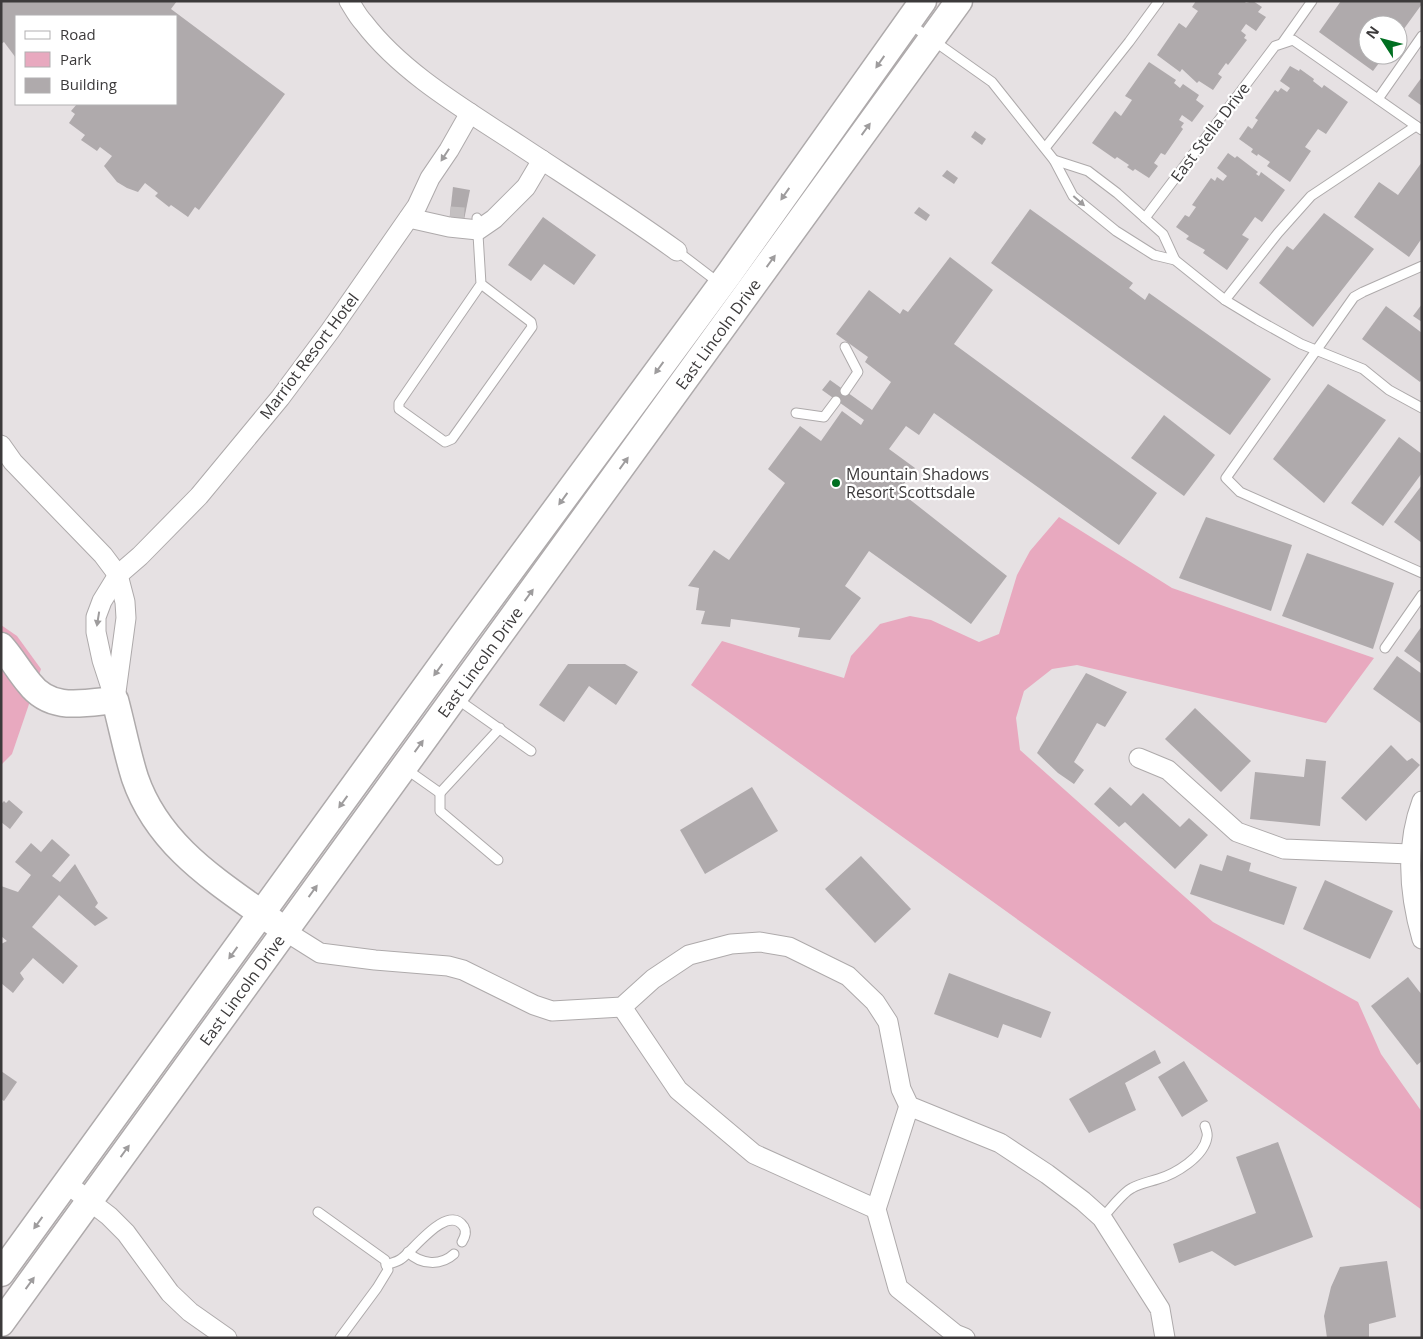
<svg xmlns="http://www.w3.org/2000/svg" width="1423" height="1339" viewBox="0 0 1423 1339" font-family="'Open Sans',sans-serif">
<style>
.green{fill:#e8a9bf}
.building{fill:#afaaac}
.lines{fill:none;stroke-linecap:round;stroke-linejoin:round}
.street-tunnel{stroke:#c4c0c1;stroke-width:19;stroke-dasharray:19 9;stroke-linecap:butt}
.lane-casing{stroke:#aeaaab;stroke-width:11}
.street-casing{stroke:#aeaaab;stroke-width:21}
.secondary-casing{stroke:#aeaaab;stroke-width:29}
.lane{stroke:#fff;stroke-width:9}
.street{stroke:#fff;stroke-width:19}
.secondary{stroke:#fff;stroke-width:26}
.oneway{fill:#9e9c9d}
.poi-dot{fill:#006f21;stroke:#fff;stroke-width:2}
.labels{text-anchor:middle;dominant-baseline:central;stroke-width:4.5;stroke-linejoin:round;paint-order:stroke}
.street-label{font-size:16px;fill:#3c3a3b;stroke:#fff}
.poi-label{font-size:16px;fill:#3c3a3b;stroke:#fff;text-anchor:start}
</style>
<rect width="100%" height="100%" fill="#e6e1e3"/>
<!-- green -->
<g class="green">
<polygon points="1059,517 1172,588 1374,658 1326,723 1077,665 1052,669 1024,691 1016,718 1020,750 1213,922 1358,1002 1381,1054 1422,1112 1422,1210 691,685 722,641 844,678 851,656 880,624 910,616 931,620 979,642 999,634 1017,575 1030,551"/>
<polygon points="1,625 17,636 41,669 12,754 1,765"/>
</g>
<!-- building -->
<g class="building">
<polygon points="1,1 177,1 171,9 285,94 199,210 195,207 188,217 171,205 169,207 155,196 158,193 145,183 138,192 127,188 117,182 104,166 112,156 100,147 97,151 81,140 85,135 69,123 75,114 71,111 77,104 176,104 176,16 16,16 16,58 4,42 1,44"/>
<polygon points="1196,1 1244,1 1246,3 1253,1 1262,7 1258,12 1266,17 1256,31 1246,24 1241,31 1246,35 1244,38 1247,40 1228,65 1226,63 1218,74 1222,77 1213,90 1199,81 1197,83 1182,69 1180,72 1157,55 1179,23 1186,28 1198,11 1192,7"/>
<polygon points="1341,1 1422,1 1422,4 1398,37 1398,25 1368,25 1368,55 1385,55 1373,71 1319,32"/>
<polygon points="1149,62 1176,80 1174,83 1180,88 1183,84 1199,95 1196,100 1204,106 1192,122 1182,115 1179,120 1184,123 1181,127 1183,129 1165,155 1161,153 1154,163 1158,166 1149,178 1135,169 1133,171 1127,167 1129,165 1117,157 1115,159 1092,143 1115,111 1121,116 1132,100 1125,96"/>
<polygon points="1290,66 1299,71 1300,69 1314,79 1313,81 1322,88 1324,85 1348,102 1326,134 1318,129 1305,147 1311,151 1290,182 1267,166 1270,162 1258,154 1257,156 1251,152 1253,149 1239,139 1248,126 1252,129 1258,120 1255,118 1275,90 1278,92 1281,88 1287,92 1290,88 1280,81"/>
<polygon points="1422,77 1422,106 1408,96"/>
<polygon points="975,131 986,139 982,145 971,137"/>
<polygon points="1228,153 1235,158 1237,156 1258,172 1256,174 1259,176 1261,172 1285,190 1262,222 1255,217 1242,235 1249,239 1227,270 1203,253 1205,250 1186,239 1189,236 1176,227 1185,215 1189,217 1196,207 1192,205 1211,178 1215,181 1217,177 1223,181 1227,176 1217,168"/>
<polygon points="1422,162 1422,238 1409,257 1354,217 1379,182 1398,195"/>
<polygon points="947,170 958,178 954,184 942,176"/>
<polygon points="453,187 470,190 463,225 449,223"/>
<polygon points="919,207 930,215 926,221 914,213"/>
<polygon points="1030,209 1133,283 1129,288 1145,300 1149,293 1271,379 1230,435 991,263"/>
<polygon points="1324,213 1374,249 1313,327 1259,283 1287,246 1293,250"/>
<polygon points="543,217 596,255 574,285 544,264 531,281 508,265"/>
<polygon points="950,257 993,290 954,344 1157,493 1119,545 934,413 919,435 906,426 889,449 915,468 899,491 1007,576 971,624 869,551 845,586 861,598 830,640 798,637 800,628 731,619 730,627 701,624 705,611 696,610 699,588 688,586 714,550 729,560 785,483 768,469 800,426 821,441 842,411 861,425 864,420 822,390 830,380 872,410 891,382 865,362 868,357 836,334 869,290 900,314 903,309 908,312"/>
<polygon points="1422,304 1422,322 1413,316"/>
<polygon points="1386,306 1422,333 1422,379 1420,382 1362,339"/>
<polygon points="1328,384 1386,420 1324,503 1273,459"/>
<polygon points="1164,415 1215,455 1184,496 1131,458"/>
<polygon points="1399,437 1422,454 1422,473 1383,526 1351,503"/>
<polygon points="1422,485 1422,543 1394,522"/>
<polygon points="1206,517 1292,545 1271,611 1179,578"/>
<polygon points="1307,553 1394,583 1373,649 1282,616"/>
<polygon points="1422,626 1422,664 1404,651"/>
<polygon points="1397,656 1422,674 1422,724 1373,689"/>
<polygon points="568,664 625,664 638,672 616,705 589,686 564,722 539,705"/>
<polygon points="1086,673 1127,692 1105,727 1097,723 1074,762 1084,770 1074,784 1058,773 1037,753"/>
<polygon points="1195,708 1251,761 1221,792 1165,739"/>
<polygon points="1391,745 1407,761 1412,758 1420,765 1366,821 1341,798"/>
<polygon points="1306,759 1326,761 1320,826 1250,819 1255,772 1304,777"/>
<polygon points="752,787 778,831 705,874 680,830"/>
<polygon points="1110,787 1131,806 1143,793 1180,827 1189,818 1208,835 1175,869 1125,822 1119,827 1094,804"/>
<polygon points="9,800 23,812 10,829 1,822 1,804 4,801 6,803"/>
<polygon points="52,839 70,855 52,876 60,882 75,864 98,903 95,907 108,918 95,926 59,895 32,927 78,966 63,984 33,958 20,973 24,979 13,993 1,983 1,944 7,941 1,936 1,886 18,892 31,875 15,862 31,843 41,852"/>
<polygon points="1227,855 1251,863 1249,871 1297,887 1284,925 1190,894 1200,864 1222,871"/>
<polygon points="861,856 911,909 875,943 825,889"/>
<polygon points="1325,880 1393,911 1370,959 1303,929"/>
<polygon points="949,973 1051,1012 1041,1038 1003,1024 998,1038 934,1014"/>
<polygon points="1408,977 1422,995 1422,1061 1417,1065 1371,1006"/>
<polygon points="1155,1050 1161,1063 1125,1083 1136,1110 1089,1133 1069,1099"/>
<polygon points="1184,1061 1208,1101 1182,1117 1158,1077"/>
<polygon points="1,1071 17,1082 4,1101 1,1099"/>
<polygon points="1278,1142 1313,1237 1235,1266 1212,1251 1179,1263 1173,1244 1256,1213 1236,1157"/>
<polygon points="1387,1261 1396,1317 1369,1324 1369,1338 1327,1338 1324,1316 1331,1287 1340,1267"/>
</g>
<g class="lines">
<!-- street-tunnel -->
<polyline class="street-tunnel" points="450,216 464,217"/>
<defs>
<g id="lane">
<polyline points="910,24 992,82 1054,160 1073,196 1116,231 1154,255 1175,260 1225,300 1258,320 1301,344 1363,369 1389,390 1422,408"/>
<polyline points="1283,42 1312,1"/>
<polyline points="1378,99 1422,36"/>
<polyline points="1045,148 1129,42 1159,1"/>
<polyline points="1054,160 1088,171 1117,193 1163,234 1175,260"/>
<polyline points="477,218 481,284 531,322 532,327 452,439 445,442 399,409 399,403 481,284"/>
<polyline points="1145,218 1275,46 1293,40 1309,51 1422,130"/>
<polyline points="677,251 719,283"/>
<polyline points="1422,266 1363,292 1354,297 1226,478 1240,492 1422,573"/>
<polyline points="1225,300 1278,233 1311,196 1416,126"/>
<polyline points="845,347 858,372 845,391"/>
<polyline points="796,413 824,417 836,401"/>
<polyline points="1385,648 1422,595"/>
<polyline points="457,699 531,751"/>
<polyline points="406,769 440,793 500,728"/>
<polyline points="440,793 440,811 498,860"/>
<polyline points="318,1212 385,1260 388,1270 377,1288 340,1338"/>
<path d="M1102,1218C1110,1210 1122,1193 1132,1188C1141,1183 1149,1182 1158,1179C1175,1174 1204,1157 1207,1137C1208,1134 1206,1129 1205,1126"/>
<path d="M408,1252C421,1265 441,1266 454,1254"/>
<path d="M386,1265C391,1263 397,1262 401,1259C413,1251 448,1202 464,1227C467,1232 465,1237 462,1242"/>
</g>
<g id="street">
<path d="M349,1C354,9 358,17 364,23C403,74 466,110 519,145C572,180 626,214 677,251"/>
<polyline points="409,218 449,227 478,230 494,219 526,187 542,160"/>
<polyline points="1,445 13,462 103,555 118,575 125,602 126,618 116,692"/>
<polyline points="115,700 102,660 96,632 96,617 102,601 118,575 140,556 199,496 280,398 330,331 417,206 430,178 449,150 470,113"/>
<polyline points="1139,758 1168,770 1237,832 1284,849 1410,854"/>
<path d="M1422,801C1405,846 1409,894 1422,939"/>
<polyline points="285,931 320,953 375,960 448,966 463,970 534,1005 552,1011 622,1007 653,979 689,955 731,944 760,942 789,947 848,976 875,1002 888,1022 901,1089 909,1106 1000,1143 1047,1174 1083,1201 1102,1218 1160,1309 1165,1338"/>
<polyline points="622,1007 678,1090 754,1154 876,1209 898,1288 955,1334 965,1338"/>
<polyline points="66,1183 109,1216 126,1233 170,1293 190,1312 227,1338"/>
<polyline points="876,1209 909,1106"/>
</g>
<g id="secondary">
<path d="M1,646C11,657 19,671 29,683C51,712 83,703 115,700C122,726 127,753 135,778C159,848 220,883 276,924"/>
<polyline points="1,1273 466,631 729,274 923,1"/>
<polyline points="1,1323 959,1"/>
</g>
</defs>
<!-- lane casing -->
<use href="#lane" class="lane-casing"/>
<!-- street casing -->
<use href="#street" class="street-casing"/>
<!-- secondary casing -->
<use href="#secondary" class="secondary-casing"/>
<!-- lane -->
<use href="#lane" class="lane"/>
<!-- street -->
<use href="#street" class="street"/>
<!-- secondary -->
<use href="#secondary" class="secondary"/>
</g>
<!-- one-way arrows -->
<defs><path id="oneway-solid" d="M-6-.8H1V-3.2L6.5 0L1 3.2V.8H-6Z" transform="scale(1.25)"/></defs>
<g class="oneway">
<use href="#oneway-solid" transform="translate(880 62) rotate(125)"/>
<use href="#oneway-solid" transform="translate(866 129) rotate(-54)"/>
<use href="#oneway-solid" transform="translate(445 155) rotate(123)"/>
<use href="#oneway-solid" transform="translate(785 194) rotate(125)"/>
<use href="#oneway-solid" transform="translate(1079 201) rotate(41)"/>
<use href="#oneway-solid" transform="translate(771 261) rotate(-54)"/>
<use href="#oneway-solid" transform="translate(659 368) rotate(126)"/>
<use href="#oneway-solid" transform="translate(624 463) rotate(-54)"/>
<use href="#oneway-solid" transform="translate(563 499) rotate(126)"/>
<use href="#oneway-solid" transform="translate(529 595) rotate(-54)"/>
<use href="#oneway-solid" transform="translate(98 619) rotate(99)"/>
<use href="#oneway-solid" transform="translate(438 670) rotate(126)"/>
<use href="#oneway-solid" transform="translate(419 746) rotate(-54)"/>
<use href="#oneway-solid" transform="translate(343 802) rotate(126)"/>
<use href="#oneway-solid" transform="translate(313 891) rotate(-54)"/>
<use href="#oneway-solid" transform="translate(233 953) rotate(126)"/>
<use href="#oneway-solid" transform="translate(125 1151) rotate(-54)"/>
<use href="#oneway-solid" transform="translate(38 1223) rotate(126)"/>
<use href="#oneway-solid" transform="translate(30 1283) rotate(-54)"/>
</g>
<!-- markers -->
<circle class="poi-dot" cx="836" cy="483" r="5"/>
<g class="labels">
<!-- street labels -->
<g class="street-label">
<text transform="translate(1210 132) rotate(-53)">East Stella Drive</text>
<text transform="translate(718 334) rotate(-54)">East Lincoln Drive</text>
<text transform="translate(309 356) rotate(-53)">Marriot Resort Hotel</text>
<text transform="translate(480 662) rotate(-54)">East Lincoln Drive</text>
<text transform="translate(242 990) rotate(-54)">East Lincoln Drive</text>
</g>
<!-- poi labels -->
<g class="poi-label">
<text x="846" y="474">Mountain Shadows<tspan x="846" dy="18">Resort Scottsdale</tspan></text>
</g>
</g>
<!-- border -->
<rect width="1423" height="1339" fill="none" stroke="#3c3a3b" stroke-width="5"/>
<!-- legend -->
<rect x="15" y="15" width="162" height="90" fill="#ffffff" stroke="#b1b0b1"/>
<rect x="25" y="31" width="25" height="8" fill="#ffffff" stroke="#b1b0b1"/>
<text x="60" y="40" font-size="15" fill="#3c3a3b">Road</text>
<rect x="25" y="52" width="25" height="15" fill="#e8a9bf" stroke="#b1b0b1"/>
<text x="60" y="65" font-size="15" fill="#3c3a3b">Park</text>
<rect x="25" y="78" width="25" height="15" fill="#afaaac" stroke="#b1b0b1"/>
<text x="60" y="90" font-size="15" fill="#3c3a3b">Building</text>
<!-- north arrow -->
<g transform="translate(1383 40) rotate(306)"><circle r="24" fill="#ffffff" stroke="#b1b0b1"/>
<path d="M0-4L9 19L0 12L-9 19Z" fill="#006f21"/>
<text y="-8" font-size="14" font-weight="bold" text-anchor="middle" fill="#3c3a3b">N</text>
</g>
</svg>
